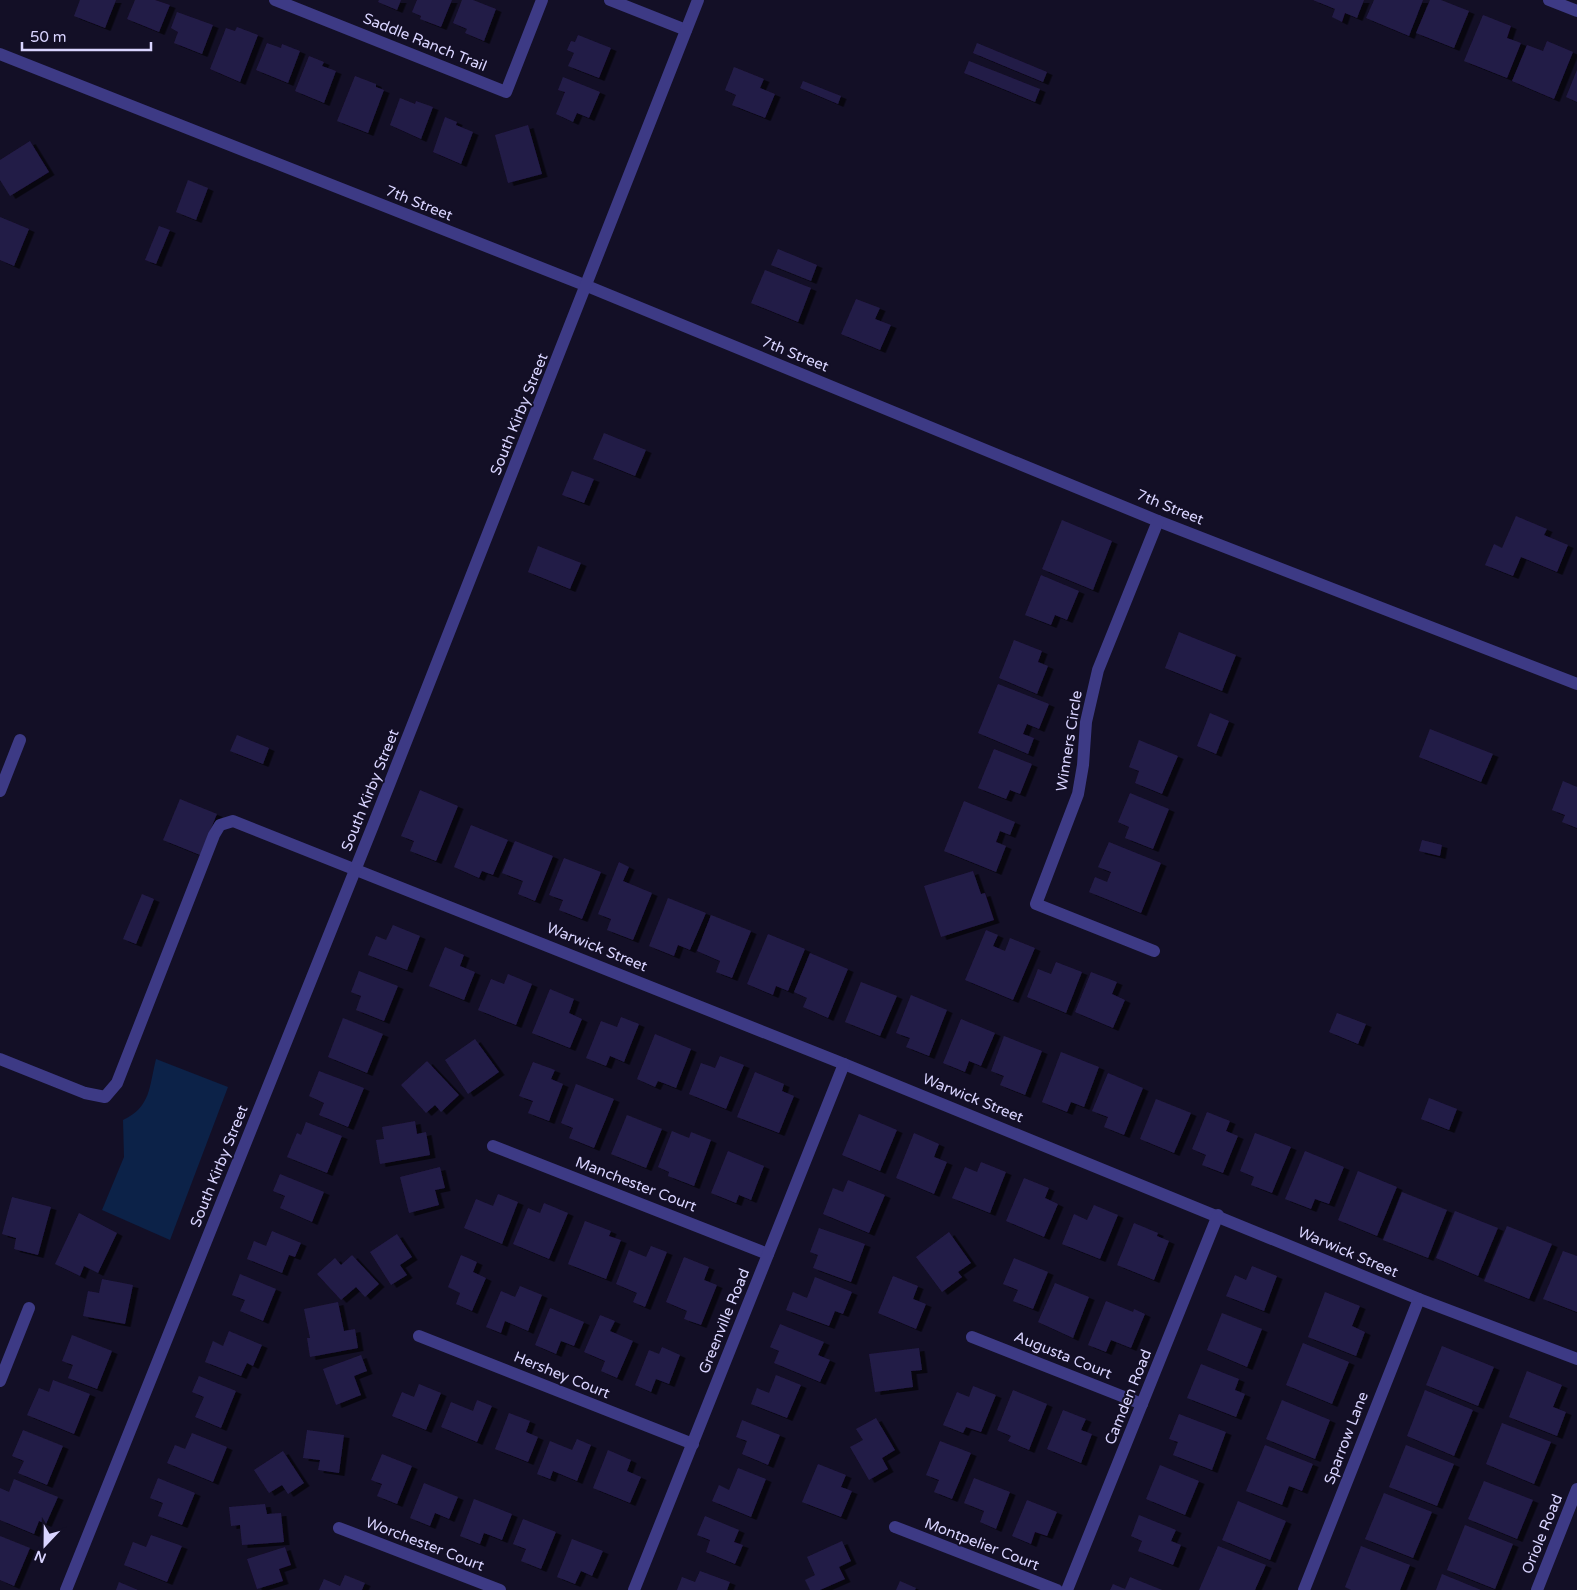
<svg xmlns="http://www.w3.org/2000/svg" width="1577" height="1590" viewBox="0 0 1577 1590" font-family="'Varela Round',sans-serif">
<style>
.water{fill:#0c2248}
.building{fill:#241b47;filter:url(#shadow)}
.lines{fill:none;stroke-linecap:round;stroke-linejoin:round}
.minor{stroke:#3d3a85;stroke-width:12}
.labels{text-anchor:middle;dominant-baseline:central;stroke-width:4;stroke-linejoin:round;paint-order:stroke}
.street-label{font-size:15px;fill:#d9d4ff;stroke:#130f26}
</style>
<defs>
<filter id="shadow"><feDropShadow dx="5.5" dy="3" stdDeviation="0" flood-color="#0009"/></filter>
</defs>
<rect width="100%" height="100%" fill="#130f26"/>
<!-- water -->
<path class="water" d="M156,1059L228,1087L170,1240L102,1210L124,1157L123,1120C151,1107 149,1087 156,1059Z"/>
<!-- building -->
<g class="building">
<polygon points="80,0 116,0 105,28 74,16"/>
<polygon points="135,0 155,0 170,5 159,32 127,19"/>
<polygon points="379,0 401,0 397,10 378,2"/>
<polygon points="417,0 452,0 441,27 420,19 421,16 412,12"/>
<polygon points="462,0 473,0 496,9 484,41 465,33 467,29 453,23"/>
<polygon points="1313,0 1364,0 1357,18 1345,13 1342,22 1332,17 1335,9"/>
<polygon points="1374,0 1423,0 1409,36 1366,18"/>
<polygon points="1430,0 1441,0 1469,11 1454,48 1416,33"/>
<polygon points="177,12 213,25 202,54 174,43 178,32 171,28"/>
<polygon points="1483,15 1511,26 1507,38 1521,43 1507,78 1464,61"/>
<polygon points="237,27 258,35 240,82 210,69 226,28 235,31"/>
<polygon points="578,35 611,48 599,78 568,66 574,53 567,50 571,41 575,42"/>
<polygon points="1547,41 1573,52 1554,99 1512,81 1527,45 1543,51"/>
<polygon points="267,43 281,48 282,44 300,51 288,83 256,70"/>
<polygon points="977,43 1047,72 1043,82 973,53"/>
<polygon points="309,56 324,62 322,66 336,71 324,103 295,91"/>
<polygon points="969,61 1040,89 1035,102 964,73"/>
<polygon points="734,67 764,79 760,88 775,94 765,118 732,105 736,95 725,90"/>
<polygon points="1577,70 1577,102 1566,97"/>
<polygon points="355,76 376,84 376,87 384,90 368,133 337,121"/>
<polygon points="563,77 600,92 589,118 577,113 573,122 556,114 565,92 558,90"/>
<polygon points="803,81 841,96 838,104 800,88"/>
<polygon points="400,98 415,104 416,101 433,107 421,139 390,125"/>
<polygon points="445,117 457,122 456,125 473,132 461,164 433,152"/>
<polygon points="528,125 542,174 508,183 495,135"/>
<polygon points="30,141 49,172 10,196 0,180 0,160"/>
<polygon points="188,180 208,188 196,220 176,212"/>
<polygon points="0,217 29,229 14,266 0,260"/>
<polygon points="159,226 170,230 156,264 145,260"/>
<polygon points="778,249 817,265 811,281 771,265"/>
<polygon points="765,270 811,288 798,322 751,303"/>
<polygon points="856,299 880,308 875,319 891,325 880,350 841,334"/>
<polygon points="604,433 646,450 635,476 593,459"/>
<polygon points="572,471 594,479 584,503 562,495"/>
<polygon points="1516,516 1547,529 1544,535 1568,545 1557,572 1521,557 1513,576 1485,565 1494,544 1502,548"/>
<polygon points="1062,520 1112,541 1093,590 1042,569"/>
<polygon points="538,546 581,563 570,589 528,572"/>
<polygon points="1041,575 1079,591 1067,620 1055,615 1051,625 1025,615"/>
<polygon points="1179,632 1236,655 1222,691 1165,668"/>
<polygon points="1014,640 1042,651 1038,662 1048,666 1037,694 999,678"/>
<polygon points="998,684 1049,704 1039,729 1027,724 1023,734 1034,738 1028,754 978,733"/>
<polygon points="1210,713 1229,721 1216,754 1197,746"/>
<polygon points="1430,729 1493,754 1481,782 1419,757"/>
<polygon points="237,735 269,748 263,764 230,751"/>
<polygon points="1139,740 1178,756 1162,794 1135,783 1139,771 1129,767"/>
<polygon points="994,749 1032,764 1020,794 1010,790 1006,799 978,788"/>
<polygon points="1563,781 1577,787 1577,828 1562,822 1565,815 1552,810"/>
<polygon points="420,790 458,806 436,861 410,851 414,841 401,836"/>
<polygon points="1130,793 1169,809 1153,849 1125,838 1129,827 1118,822"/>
<polygon points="180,799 217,814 200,855 163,840"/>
<polygon points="964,801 1015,822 1010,835 1000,831 996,842 1006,846 996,872 944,851"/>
<polygon points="471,825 508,840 493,875 482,871 479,878 454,867"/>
<polygon points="1422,840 1442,845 1440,856 1419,851"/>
<polygon points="515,841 553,856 535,901 518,894 523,881 502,873"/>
<polygon points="1109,842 1161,863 1141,913 1089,892 1095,877 1107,882 1111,872 1098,867"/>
<polygon points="564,858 601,872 582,919 559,910 563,900 549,895"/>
<polygon points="619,862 629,867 623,881 652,893 633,940 607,930 611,919 598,914"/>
<polygon points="973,871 981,894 985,893 994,920 941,937 924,886"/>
<polygon points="142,894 154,899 136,944 123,939"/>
<polygon points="668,898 706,913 690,950 678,945 674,956 649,946"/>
<polygon points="711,915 751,931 732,978 716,972 720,961 697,951"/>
<polygon points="393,925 420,936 407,970 368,955 376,936 386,940"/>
<polygon points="986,930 998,935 993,946 1005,951 1010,938 1035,948 1013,1000 965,980"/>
<polygon points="768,934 805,949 788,991 776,986 773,995 747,984"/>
<polygon points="445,947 464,955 460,966 475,972 464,1000 429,986"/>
<polygon points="810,953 848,969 828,1018 803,1007 807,998 794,992"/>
<polygon points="1056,962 1082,972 1066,1013 1027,997 1038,969 1051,974"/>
<polygon points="359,971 398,986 384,1021 356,1010 361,996 351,992"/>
<polygon points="1091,972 1117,982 1112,994 1125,1000 1113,1028 1075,1012"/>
<polygon points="508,974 532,984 516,1025 478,1010 491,979 504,984"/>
<polygon points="861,982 897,996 880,1036 845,1022"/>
<polygon points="550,989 574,999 569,1013 582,1019 570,1048 532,1033"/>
<polygon points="911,995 947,1010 929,1056 906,1047 910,1038 896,1033"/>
<polygon points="1337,1013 1366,1024 1358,1044 1329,1032"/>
<polygon points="621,1017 639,1024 624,1062 610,1056 606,1066 586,1058 601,1021 617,1027"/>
<polygon points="343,1018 383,1034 367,1073 328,1057"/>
<polygon points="961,1019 995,1033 981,1066 969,1061 965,1072 943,1063"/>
<polygon points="655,1034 691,1049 676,1088 658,1081 655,1087 637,1079"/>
<polygon points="1004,1036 1042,1051 1025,1095 1000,1085 1004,1076 991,1071"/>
<polygon points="475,1039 499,1072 468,1094 445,1060"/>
<polygon points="1061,1052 1099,1067 1084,1107 1071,1102 1067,1112 1042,1102"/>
<polygon points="720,1056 744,1065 726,1109 689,1094 701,1063 715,1068"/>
<polygon points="427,1061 459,1095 441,1112 435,1105 426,1113 401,1085"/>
<polygon points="533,1062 555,1070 551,1079 563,1084 549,1121 528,1113 533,1101 519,1096"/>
<polygon points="319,1071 364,1088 348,1127 319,1115 324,1103 309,1096"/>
<polygon points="755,1072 784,1084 782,1091 794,1096 779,1133 737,1117"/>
<polygon points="1108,1073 1143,1088 1124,1135 1104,1127 1108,1117 1092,1111"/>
<polygon points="576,1084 614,1099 594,1148 569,1138 573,1128 561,1123"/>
<polygon points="1429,1098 1457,1109 1449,1130 1421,1119"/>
<polygon points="1156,1099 1191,1113 1174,1153 1140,1139"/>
<polygon points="1207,1112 1230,1121 1226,1131 1238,1136 1223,1173 1202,1165 1206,1155 1192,1149"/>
<polygon points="859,1114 897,1130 880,1171 842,1155"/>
<polygon points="627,1115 662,1129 646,1168 611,1154"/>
<polygon points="415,1121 417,1134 426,1132 430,1155 380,1164 376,1140 384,1139 382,1127"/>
<polygon points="306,1122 342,1136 327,1173 287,1157 297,1133 301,1135"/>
<polygon points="672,1131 689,1138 691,1132 711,1140 694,1186 668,1176 669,1172 658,1167"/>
<polygon points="914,1133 939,1144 934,1157 947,1162 934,1194 896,1178"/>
<polygon points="1255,1133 1291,1147 1272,1193 1251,1185 1254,1177 1240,1171"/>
<polygon points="728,1151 764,1166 751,1200 739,1195 736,1203 711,1193"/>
<polygon points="1305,1151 1344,1167 1329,1204 1315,1199 1311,1209 1285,1199"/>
<polygon points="981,1162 1006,1172 990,1213 952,1198 965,1167 977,1172"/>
<polygon points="440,1167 445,1188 435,1190 439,1205 409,1213 400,1177"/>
<polygon points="1358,1171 1397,1187 1377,1236 1338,1220"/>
<polygon points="280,1174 324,1192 312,1222 280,1208 285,1196 273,1191"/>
<polygon points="1024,1178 1049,1188 1045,1198 1058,1204 1044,1237 1006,1221"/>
<polygon points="848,1180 885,1195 869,1233 823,1214 833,1188 843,1192"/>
<polygon points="1402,1192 1447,1210 1428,1258 1383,1240"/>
<polygon points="498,1194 518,1202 502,1244 464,1228 476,1199 493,1206"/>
<polygon points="12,1197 51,1207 38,1255 14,1249 16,1238 2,1234"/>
<polygon points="544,1203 568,1213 549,1259 513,1244 528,1208 540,1213"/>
<polygon points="1094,1205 1118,1215 1100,1259 1062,1244 1074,1214 1087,1220"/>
<polygon points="1455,1211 1498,1228 1478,1276 1436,1258"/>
<polygon points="79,1213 117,1233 98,1273 84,1266 80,1276 55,1264"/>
<polygon points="585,1221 611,1231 609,1236 621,1240 606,1279 568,1264"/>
<polygon points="1134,1223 1158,1233 1157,1236 1169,1241 1154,1280 1117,1265"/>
<polygon points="1507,1226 1552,1244 1529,1299 1484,1281"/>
<polygon points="819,1228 865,1244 851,1282 813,1268 818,1255 810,1252"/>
<polygon points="272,1231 301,1243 295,1257 289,1255 282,1273 247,1259 254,1241 266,1246"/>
<polygon points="949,1232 971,1263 958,1272 962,1277 942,1292 916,1257"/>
<polygon points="397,1234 412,1257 400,1265 407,1275 391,1285 370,1252"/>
<polygon points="651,1246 667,1252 645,1307 633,1302 637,1293 616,1284 629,1250 646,1257"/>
<polygon points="1563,1251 1577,1256 1577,1312 1543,1299"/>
<polygon points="352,1255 379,1284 365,1297 356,1287 341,1300 317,1274 335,1258 341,1265"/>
<polygon points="461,1255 477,1262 473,1272 486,1278 472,1311 456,1304 460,1293 448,1287"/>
<polygon points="684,1257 709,1267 704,1280 717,1285 701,1325 684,1319 687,1311 666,1302"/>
<polygon points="1014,1258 1048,1272 1033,1309 1013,1301 1018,1290 1003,1284"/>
<polygon points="1252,1266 1277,1276 1264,1311 1226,1296 1235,1275 1246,1280"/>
<polygon points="240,1274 276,1289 263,1321 240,1311 245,1300 232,1295"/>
<polygon points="893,1276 918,1286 913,1299 926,1304 916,1329 878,1313"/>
<polygon points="815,1277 852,1292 843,1314 835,1311 829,1326 786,1310 793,1292 807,1298"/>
<polygon points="102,1279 133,1285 125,1324 83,1316 88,1291 99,1293"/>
<polygon points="1055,1283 1089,1297 1073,1338 1038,1322"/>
<polygon points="520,1286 542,1295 528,1331 505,1321 501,1333 486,1327 501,1291 515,1297"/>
<polygon points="1325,1292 1360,1306 1352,1326 1365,1332 1356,1356 1308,1337"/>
<polygon points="1106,1301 1133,1312 1134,1309 1145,1314 1131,1348 1111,1340 1106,1352 1088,1345"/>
<polygon points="338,1302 344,1331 355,1329 358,1348 310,1357 307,1338 310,1338 304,1309"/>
<polygon points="550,1308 584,1322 574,1346 561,1341 556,1354 535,1345"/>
<polygon points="1222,1313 1262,1329 1247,1367 1207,1350"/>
<polygon points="600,1315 615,1321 610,1331 633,1341 617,1378 601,1371 605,1361 584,1352"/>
<polygon points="780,1324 824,1342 818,1355 830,1360 820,1382 774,1363 779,1351 770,1347"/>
<polygon points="229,1331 262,1345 253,1366 247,1363 241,1376 205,1362 213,1341 223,1346"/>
<polygon points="72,1335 112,1351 97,1389 68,1378 73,1365 62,1361"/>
<polygon points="1303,1343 1349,1362 1332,1404 1286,1385"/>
<polygon points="1442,1346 1494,1367 1478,1406 1426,1385"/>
<polygon points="662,1347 680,1355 669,1384 656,1379 651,1392 635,1385 649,1350 659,1354"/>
<polygon points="919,1348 922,1370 911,1371 913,1387 875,1392 869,1354"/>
<polygon points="361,1355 367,1371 354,1376 361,1395 336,1405 323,1369"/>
<polygon points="1201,1364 1239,1379 1235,1390 1245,1394 1236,1417 1187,1398"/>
<polygon points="1527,1371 1562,1385 1553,1407 1566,1412 1557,1436 1509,1417"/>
<polygon points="776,1375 801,1385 787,1418 751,1404 757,1388 769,1393"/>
<polygon points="199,1376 236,1391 221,1428 195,1417 204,1397 192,1392"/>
<polygon points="53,1380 90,1394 74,1434 27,1415 39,1388 49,1392"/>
<polygon points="419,1384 441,1393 426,1430 392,1416 402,1392 414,1397"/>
<polygon points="973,1386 996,1395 981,1432 966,1427 963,1433 943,1425 957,1392 969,1397"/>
<polygon points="1013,1390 1047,1404 1029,1450 1008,1441 1011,1436 997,1430"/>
<polygon points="1425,1390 1473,1410 1454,1456 1407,1436"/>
<polygon points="477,1400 492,1406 477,1442 441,1427 451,1402 473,1411"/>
<polygon points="1282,1400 1330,1420 1315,1459 1266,1439"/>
<polygon points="1063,1410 1086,1419 1081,1430 1092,1434 1081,1463 1047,1449"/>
<polygon points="509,1413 530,1421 526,1432 538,1437 528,1462 495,1449"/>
<polygon points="1179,1414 1226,1432 1212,1470 1173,1455 1178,1442 1169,1439"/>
<polygon points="876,1418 895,1450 882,1458 888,1469 869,1480 850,1447 863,1440 856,1429"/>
<polygon points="742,1420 780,1435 768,1465 742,1454 747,1441 736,1437"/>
<polygon points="1502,1423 1551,1442 1534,1484 1486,1464"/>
<polygon points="23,1430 63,1446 47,1485 18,1473 24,1461 12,1456"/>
<polygon points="307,1430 344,1435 339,1473 318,1470 320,1460 303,1458"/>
<polygon points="192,1433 227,1447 213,1482 167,1463 175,1445 185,1449"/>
<polygon points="577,1439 591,1445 577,1481 553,1471 550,1479 537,1474 550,1441 572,1450"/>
<polygon points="940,1441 971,1453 952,1499 934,1492 939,1480 926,1475"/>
<polygon points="1265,1445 1313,1464 1302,1491 1289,1486 1282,1505 1246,1491"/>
<polygon points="1406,1445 1454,1464 1437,1506 1389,1487"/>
<polygon points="608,1450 631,1460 627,1471 641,1477 630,1503 593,1488"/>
<polygon points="283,1451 304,1483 288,1494 282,1485 269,1493 254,1470"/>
<polygon points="382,1454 412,1466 397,1504 377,1496 382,1484 371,1480"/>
<polygon points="818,1464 846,1475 841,1487 852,1491 841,1517 802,1502"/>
<polygon points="1160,1465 1199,1481 1185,1515 1146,1499"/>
<polygon points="738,1468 766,1479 751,1517 712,1501 719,1485 729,1490"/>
<polygon points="158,1478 195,1493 182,1525 158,1516 163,1503 150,1498"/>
<polygon points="974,1478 1010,1492 996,1529 980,1522 984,1511 964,1503"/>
<polygon points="14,1479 58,1497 46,1524 39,1521 34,1534 0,1520 0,1488 9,1492"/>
<polygon points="1484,1481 1533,1500 1517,1539 1468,1519"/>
<polygon points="424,1483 458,1497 449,1519 435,1513 430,1526 410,1518"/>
<polygon points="1384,1493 1432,1512 1413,1558 1365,1539"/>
<polygon points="474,1499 512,1514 502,1540 484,1533 480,1544 460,1536"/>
<polygon points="1027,1500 1057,1512 1047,1536 1035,1532 1031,1544 1012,1536"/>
<polygon points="1238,1501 1286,1521 1270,1560 1222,1540"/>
<polygon points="265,1504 267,1514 281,1513 284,1542 242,1545 240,1525 231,1526 229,1507"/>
<polygon points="1139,1515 1176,1530 1171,1541 1181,1545 1173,1565 1138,1551 1142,1541 1131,1536"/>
<polygon points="705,1516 739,1530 734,1542 743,1545 735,1564 706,1552 710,1540 697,1535"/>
<polygon points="523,1519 556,1532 541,1569 521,1561 526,1549 513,1544"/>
<polygon points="1465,1525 1513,1544 1495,1589 1447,1570"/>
<polygon points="151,1535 182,1546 167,1582 124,1565 133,1542 146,1547"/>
<polygon points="0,1536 30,1548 14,1586 0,1580"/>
<polygon points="572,1539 603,1551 592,1576 581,1571 575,1584 557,1577"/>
<polygon points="842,1541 851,1561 839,1567 845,1579 820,1590 810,1590 805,1580 815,1575 807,1557"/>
<polygon points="1218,1546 1266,1565 1255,1590 1199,1590"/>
<polygon points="1361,1546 1410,1565 1400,1590 1351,1590 1345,1587"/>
<polygon points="285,1547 291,1565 279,1569 283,1581 257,1589 247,1559"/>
<polygon points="700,1571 730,1582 727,1590 677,1590 682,1577 695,1582"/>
<polygon points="1442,1574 1481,1590 1436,1590"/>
<polygon points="345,1575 365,1583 362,1590 319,1590 324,1579 340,1586"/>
<polygon points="1130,1577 1162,1590 1110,1590 1113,1584 1125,1589"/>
<polygon points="900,1581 916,1588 915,1590 896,1590"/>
<polygon points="119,1582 138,1590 116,1590"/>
</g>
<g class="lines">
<!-- minor -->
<g class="minor">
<polyline points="275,0 506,92 542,0"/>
<polyline points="610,0 686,30"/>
<polyline points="1549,0 1577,11"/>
<polyline points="0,54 587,286 1158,521 1577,684"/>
<polyline points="0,791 20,740"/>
<polyline points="1154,951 1036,904 1078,794 1083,765 1086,722 1098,670 1158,521"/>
<polyline points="0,1059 85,1093 105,1097 117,1083 214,835 220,825 233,821 844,1064 1419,1299 1577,1359"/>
<polyline points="493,1146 768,1254"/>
<polyline points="419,1336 693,1444"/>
<polyline points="972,1337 1142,1404"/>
<polyline points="0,1381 29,1308"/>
<polyline points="895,1527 1057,1590"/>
<polyline points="339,1528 500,1590"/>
<polyline points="66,1590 374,823 698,0"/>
<polyline points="634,1590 844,1064"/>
<polyline points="1067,1590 1218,1215"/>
<polyline points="1304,1590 1419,1299"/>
<polyline points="1537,1590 1577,1489"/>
</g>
</g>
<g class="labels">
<!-- street labels -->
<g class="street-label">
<text transform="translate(425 42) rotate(22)">Saddle Ranch Trail</text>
<text transform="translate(419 203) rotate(22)">7th Street</text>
<text transform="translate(795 354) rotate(22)">7th Street</text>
<text transform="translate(519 414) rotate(-68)">South Kirby Street</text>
<text transform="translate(1170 507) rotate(22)">7th Street</text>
<text transform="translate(1069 741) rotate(-81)">Winners Circle</text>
<text transform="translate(370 790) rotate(-68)">South Kirby Street</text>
<text transform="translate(597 947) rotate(22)">Warwick Street</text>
<text transform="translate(973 1098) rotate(22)">Warwick Street</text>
<text transform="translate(219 1166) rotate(-68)">South Kirby Street</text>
<text transform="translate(636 1184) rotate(21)">Manchester Court</text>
<text transform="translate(1348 1252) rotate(23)">Warwick Street</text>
<text transform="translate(724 1321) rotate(-68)">Greenville Road</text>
<text transform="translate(1063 1355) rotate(22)">Augusta Court</text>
<text transform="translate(562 1375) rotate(22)">Hershey Court</text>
<text transform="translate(1128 1397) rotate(-68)">Camden Road</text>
<text transform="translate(1346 1438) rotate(-69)">Sparrow Lane</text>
<text transform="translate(1542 1534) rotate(-68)">Oriole Road</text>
<text transform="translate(425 1544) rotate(21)">Worchester Court</text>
<text transform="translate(982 1544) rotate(21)">Montpelier Court</text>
</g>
</g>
<!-- north arrow -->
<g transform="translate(45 1545) rotate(202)" stroke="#130f26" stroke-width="4" paint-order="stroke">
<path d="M0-4L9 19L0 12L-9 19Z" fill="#d9d4ff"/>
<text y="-8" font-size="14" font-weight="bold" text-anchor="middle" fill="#d9d4ff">N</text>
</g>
<!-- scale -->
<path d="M22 42v8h129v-8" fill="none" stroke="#d9d4ff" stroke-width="2.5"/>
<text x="30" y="42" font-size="15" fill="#d9d4ff" stroke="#130f26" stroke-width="4" paint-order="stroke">50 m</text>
</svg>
